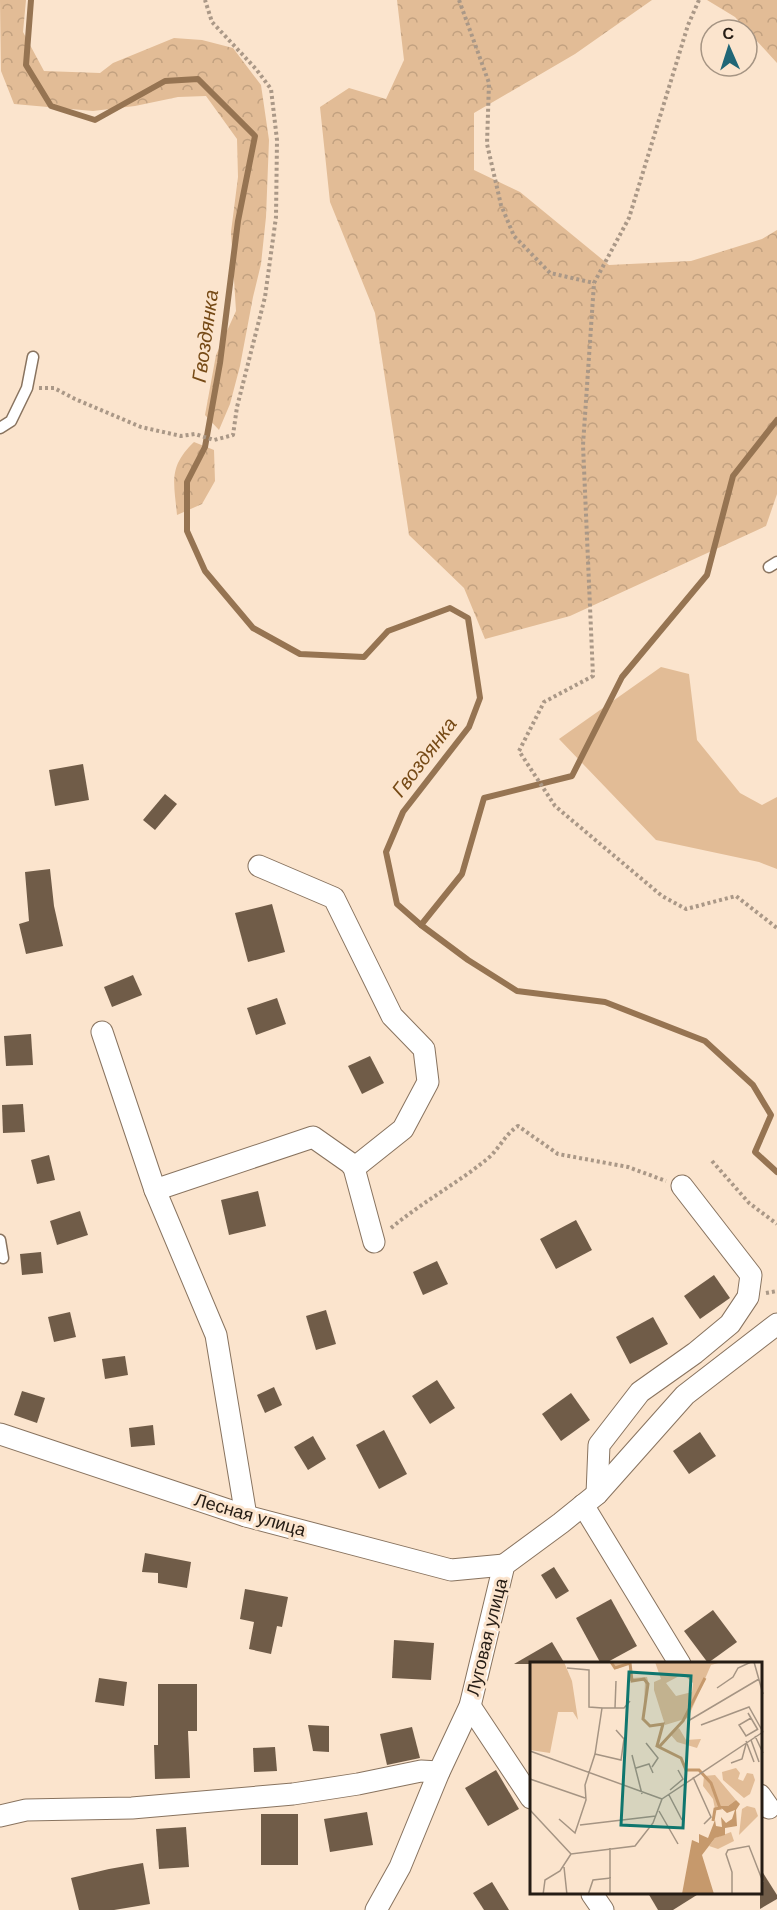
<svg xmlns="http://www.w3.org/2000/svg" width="777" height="1910" viewBox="0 0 777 1910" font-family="'DM Sans',sans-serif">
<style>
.green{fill:#e2bc96}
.forest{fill:url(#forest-crowns)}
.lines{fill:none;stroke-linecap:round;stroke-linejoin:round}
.stream{stroke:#967452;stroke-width:6}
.building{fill:#705c48}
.service-casing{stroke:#88735f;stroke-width:13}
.minor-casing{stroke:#88735f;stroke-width:23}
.path{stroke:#aa9887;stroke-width:4;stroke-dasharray:3 3;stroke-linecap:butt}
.service{stroke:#fff;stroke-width:10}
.minor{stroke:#fff;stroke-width:21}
.labels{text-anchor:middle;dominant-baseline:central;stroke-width:6;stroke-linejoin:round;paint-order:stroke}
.street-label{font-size:18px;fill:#251c14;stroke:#fbe4cd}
.water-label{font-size:20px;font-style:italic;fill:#764a16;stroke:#fbe4cd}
.inset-river{fill:none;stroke:#c6996c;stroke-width:3}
.inset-road{fill:none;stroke:#a59483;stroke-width:1.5}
.view{fill:#0f766e;fill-opacity:0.15;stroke:#0f766e;stroke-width:3}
.inset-edge{fill:none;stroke:#251c14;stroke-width:3}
</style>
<defs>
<pattern id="forest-crowns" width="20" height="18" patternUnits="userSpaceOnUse" patternTransform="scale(1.5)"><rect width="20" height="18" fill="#e2bc96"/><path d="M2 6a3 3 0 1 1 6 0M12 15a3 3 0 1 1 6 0" fill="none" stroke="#c2a180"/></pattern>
</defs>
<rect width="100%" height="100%" fill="#fbe4cd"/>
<!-- green -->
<polygon class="green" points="661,667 689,674 697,740 740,793 762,805 777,797 777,869 759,862 656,840 559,739"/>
<!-- forest -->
<g class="forest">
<polygon points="0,0 26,0 23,32 44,71 100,73 113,63 174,38 202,40 233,48 261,85 269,140 266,217 261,264 253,297 240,366 230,404 219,430 205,415 216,355 236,311 231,232 238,177 237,139 206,96 178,97 135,106 93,111 14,104 1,71"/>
<polygon points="397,0 652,0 575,54 474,113 474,170 520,192 609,265 691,261 762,239 777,230 777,494 766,526 570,616 485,639 464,588 409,535 375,313 330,202 320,107 349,88 386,99 404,60"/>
<polygon points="707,0 777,0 777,63 735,17"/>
<path d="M194,442L214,450L215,481L202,504L177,515C174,482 168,467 194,442Z"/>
</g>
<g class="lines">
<!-- stream -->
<g class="stream">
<polyline points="31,0 26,65 51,106 95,120 165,81 198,79 255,136 238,221 220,363 205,447 187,482 187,531 205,571 253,628 300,654 364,657 388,631 450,608 468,618 480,698 469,727 403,812 386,852 397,904 421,925 468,960 517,991 605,1002 705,1041 753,1085 771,1115 755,1152 777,1172"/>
<polyline points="421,925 462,874 484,798 572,776 622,677 707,575 733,476 777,420"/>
</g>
</g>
<!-- building -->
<g class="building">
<polygon points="83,764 89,800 55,806 49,770"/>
<polygon points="165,794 177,804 155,830 143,820"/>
<polygon points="50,869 54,906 63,946 26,954 19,924 29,921 25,872"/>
<polygon points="272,904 285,952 248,962 235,913"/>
<polygon points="133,975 142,995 112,1007 104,987"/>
<polygon points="277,998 286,1024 256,1035 247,1008"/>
<polygon points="31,1034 33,1065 6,1066 4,1036"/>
<polygon points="370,1056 384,1083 362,1094 348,1066"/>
<polygon points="23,1104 25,1132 3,1133 2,1105"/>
<polygon points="49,1155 55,1180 37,1184 31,1160"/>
<polygon points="258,1191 266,1226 229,1235 221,1200"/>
<polygon points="80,1211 88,1235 57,1245 50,1221"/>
<polygon points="576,1220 592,1250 556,1269 540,1239"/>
<polygon points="41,1252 43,1273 22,1275 20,1254"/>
<polygon points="437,1261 448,1284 423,1295 413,1272"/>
<polygon points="714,1275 730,1298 700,1319 684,1296"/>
<polygon points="326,1310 336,1344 316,1350 306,1316"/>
<polygon points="70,1312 76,1337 54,1342 48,1317"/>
<polygon points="653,1317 668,1344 630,1364 616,1337"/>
<polygon points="125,1356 128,1375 105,1379 102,1359"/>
<polygon points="437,1380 455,1408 430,1424 412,1396"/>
<polygon points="274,1387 282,1405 265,1413 257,1395"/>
<polygon points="22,1391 45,1398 37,1423 14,1415"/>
<polygon points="571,1393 590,1420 561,1441 542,1414"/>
<polygon points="153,1425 155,1445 131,1447 129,1428"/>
<polygon points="384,1430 407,1474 379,1489 356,1445"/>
<polygon points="700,1432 716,1456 689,1474 673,1451"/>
<polygon points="313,1436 326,1459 308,1470 294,1447"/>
<polygon points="145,1553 191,1562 187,1588 158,1583 158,1573 142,1572"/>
<polygon points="554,1567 569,1591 556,1599 541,1575"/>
<polygon points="245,1589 288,1597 282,1627 277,1626 271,1654 249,1649 254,1622 240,1619"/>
<polygon points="611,1599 637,1646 604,1664 601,1664 576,1618"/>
<polygon points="713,1610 737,1642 708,1663 684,1631"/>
<polygon points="394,1640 434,1643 431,1680 392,1678"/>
<polygon points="552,1642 565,1664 514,1664"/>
<polygon points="99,1678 127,1682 124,1706 95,1702"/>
<polygon points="158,1684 197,1684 197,1731 188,1731 190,1778 155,1779 154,1745 158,1745"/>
<polygon points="308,1725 329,1726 329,1752 313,1751"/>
<polygon points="412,1727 420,1758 387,1765 380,1734"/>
<polygon points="275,1747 277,1771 254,1772 253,1748"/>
<polygon points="496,1770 519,1809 488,1826 465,1788"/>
<polygon points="367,1812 373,1845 330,1852 324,1819"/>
<rect x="261" y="1814" width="37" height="51"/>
<polygon points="186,1827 189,1867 159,1869 156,1829"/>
<polygon points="143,1863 150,1904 114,1910 79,1910 71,1878 109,1869"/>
<polygon points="760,1868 777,1895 777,1899 760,1909"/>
<polygon points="492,1882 509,1910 484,1910 473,1893"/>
<polygon points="648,1893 700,1893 673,1910 658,1910"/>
</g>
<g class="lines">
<defs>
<g id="service">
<polyline points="0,428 11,421 27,388 33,357"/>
<polyline points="769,567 777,562"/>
<polyline points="0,1240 3,1258"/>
</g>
<g id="minor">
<polyline points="259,866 334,898 392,1016 424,1049 428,1082 403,1129 354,1168"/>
<polyline points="102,1032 155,1190 216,1335 246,1516"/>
<polyline points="155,1190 313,1137 350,1163 354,1168 374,1242"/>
<polyline points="0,1434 246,1516 451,1570 504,1565"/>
<polyline points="597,1494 599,1445 640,1392 695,1353 730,1324 748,1297 751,1275 682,1186"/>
<polyline points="583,1505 680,1664"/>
<polyline points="470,1706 531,1798"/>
<polyline points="760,1795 769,1808"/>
<polyline points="0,1816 26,1810 132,1808 293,1794 358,1784 421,1771 439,1772"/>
<polyline points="592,1894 603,1910"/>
<polyline points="376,1910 400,1867 439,1772 470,1706 504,1565 561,1523 597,1494 685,1395 777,1324"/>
</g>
</defs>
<!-- service casing -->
<use href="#service" class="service-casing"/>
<!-- minor casing -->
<use href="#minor" class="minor-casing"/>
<!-- path -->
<g class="path">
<polyline points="459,0 489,83 487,144 501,205 514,236 550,273 594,283"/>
<polyline points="699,0 688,25 629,218 594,283 583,445 593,676 544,702 519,751 555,806 662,896 686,909 736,896 777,928"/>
<polyline points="39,388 54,388 75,399 141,427 181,436 195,434 214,440 233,435 237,407 265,297 276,217 277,140 271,89 256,69 212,22 205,0"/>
<polyline points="712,1161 749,1203 777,1224"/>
<path d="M391,1228C421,1203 456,1184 486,1160C499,1150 504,1135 518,1126L558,1154L628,1167L666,1181"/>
<polyline points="766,1293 777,1291"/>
</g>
<!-- service -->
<use href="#service" class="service"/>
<!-- minor -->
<use href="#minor" class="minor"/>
</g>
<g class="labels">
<!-- street labels -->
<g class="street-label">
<text transform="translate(250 1515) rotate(16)">Лесная улица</text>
<text transform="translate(487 1637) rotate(-76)">Луговая улица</text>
</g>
<!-- water labels -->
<g class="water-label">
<text transform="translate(205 336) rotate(-82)">Гвоздянка</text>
<text transform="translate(424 757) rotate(-53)">Гвоздянка</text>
</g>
</g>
<!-- overview -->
<g transform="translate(530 1662)">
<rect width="232" height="232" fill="#fbe4cd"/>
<path d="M149,66L156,78L171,77L167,86L147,80L140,72Z" fill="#e2bc96"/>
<path d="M0,0H34L42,19L48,58L43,50H28L20,91L0,88ZM81,0H101L102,16L117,15L119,23L114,46L115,19H99V2L87,7ZM125,0H192L181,3L158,56L135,63L124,28V20L131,17ZM153,12L163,21L162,30L146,34L136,21ZM206,106L210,111L208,117L213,119L217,111L223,112L225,118L220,132L214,136L193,118L192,110ZM217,144L225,146L228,154L209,173L212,147ZM201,170L204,179L188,187L179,184L185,176Z" fill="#e2bc96" fill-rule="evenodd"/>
<path d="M185,113L206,138L198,144L185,147L183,137L173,124L174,114Z" fill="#e2bc96"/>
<path d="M206,138L210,142L206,148L207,164L195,166V173L185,176L172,193L184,232H152L162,178L169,181V172L178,176L185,158L186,164L192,165L191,155L196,161L202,157L205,148L197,151L189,144H198Z" fill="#c6996c"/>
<path class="inset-river" d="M81,0L85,6L100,1L102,19L114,17L118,22L113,57L120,64L133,62L127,84L151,96L156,108H169L181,121L190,146L185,147L183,159M129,85L153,59L175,16"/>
<path class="inset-road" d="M224,0L233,32M187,26L203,15L208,6L221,0M72,46H85L86,19M85,46H94L100,39M218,51L228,68M221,56L209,63L216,74L228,67M158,59L229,17M171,63L219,45L233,70M225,74L233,91M221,78L229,100M216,79L224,100M116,81L128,96L122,105M0,89L132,137M65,92L91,98L94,77L86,68M102,93L112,132M201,101L212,97L216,82M106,106L119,102L123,111M163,115L181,155L174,162M0,117L55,136M140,128L153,117L148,108M139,133L152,158M0,148L41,192L105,184L123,161L132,137L233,70M129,149L148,182M29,157L45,171L56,138L55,123L65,92L72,46L59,45V8L37,6M50,163L126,154M80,186V233M34,205L37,233M13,233L15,218L30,209L41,192M58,233L63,218L81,216M202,233V210L196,192L198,188L219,184L233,220"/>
<path class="view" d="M99,10L161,14L153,166L91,163Z"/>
<rect width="232" height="232" class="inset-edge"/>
</g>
<!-- north arrow -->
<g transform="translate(729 48) rotate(357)"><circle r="28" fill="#fbe4cd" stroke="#a59483" stroke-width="1.5"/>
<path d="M0-4.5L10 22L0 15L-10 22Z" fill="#206676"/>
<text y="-9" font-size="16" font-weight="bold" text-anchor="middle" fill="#251c14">С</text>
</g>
</svg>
